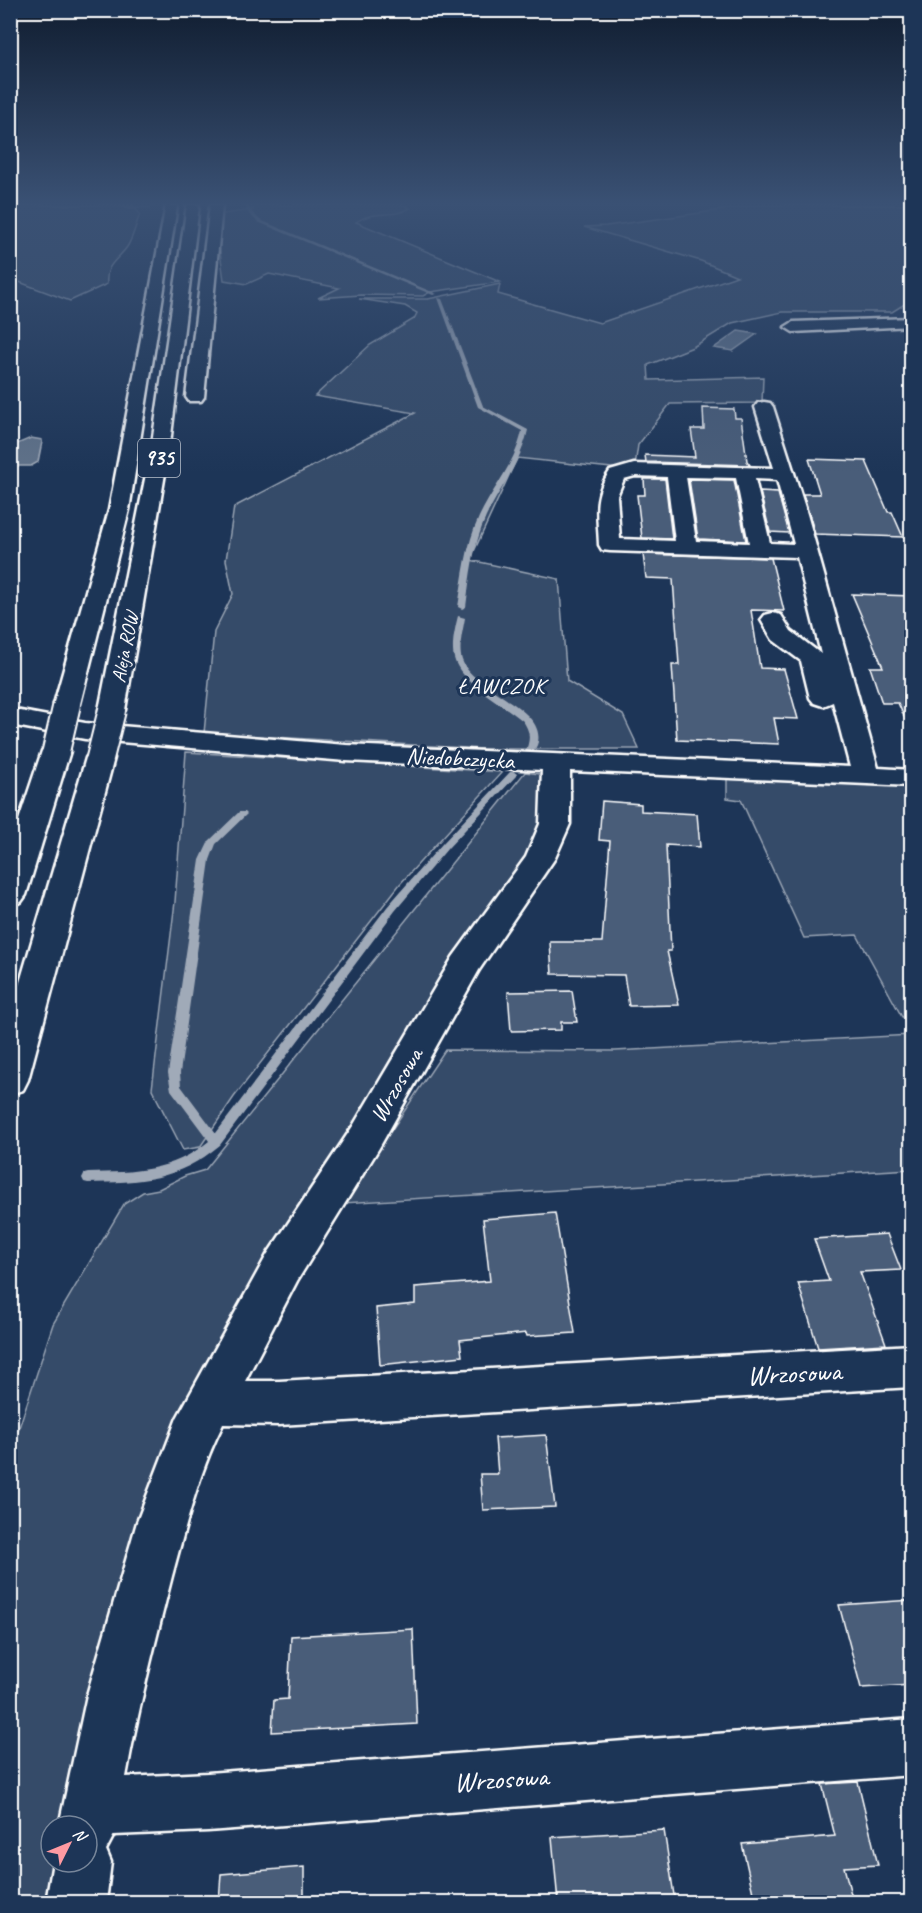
<svg xmlns="http://www.w3.org/2000/svg" width="922" height="1913" viewBox="0 0 922 1913" font-family="Caveat,sans-serif">
<style>
.green{fill:#364b69;stroke:#9aa5b4;stroke-width:1.5}
.water{fill:#617289;stroke:#a0aab8;stroke-width:1.5}
.lines{fill:none;stroke-linecap:round;stroke-linejoin:round}
.stream{fill:#a0aab8;fill-rule:evenodd}
.building{fill:#4a5d79;stroke:#fff;stroke-width:1.5}
.minor-casing{stroke:#fff;stroke-width:5}
.major-casing{stroke:#fff;stroke-width:5}
.minor{fill:#1d3557;fill-rule:evenodd}
.major{fill:#1d3557;fill-rule:evenodd}
.major-bridge-casing{stroke:#fff;stroke-width:30;stroke-linecap:butt}
.major-bridge{stroke:#1d3557;stroke-width:26}
.labels{text-anchor:middle;dominant-baseline:central;stroke-width:6;stroke-linejoin:round;paint-order:stroke}
.far-street-label{font-size:20px;fill:#fff;stroke:#1d3557}
.shield{fill:#1d3557;stroke:#bbc2cd;stroke-width:1.5}
.shield-label{font-size:22px;font-weight:bold;fill:#fff}
.far-neighbourhood-label{font-size:22px;letter-spacing:1.5px;fill:#fff;stroke:#1d3557}
.street-label{font-size:24px;fill:#fff;stroke:#1d3557}
.near-street-label{font-size:28px;fill:#fff;stroke:#1d3557}
</style>
<rect width="100%" height="100%" fill="#1d3557"/>
<filter id="ink" filterUnits="userSpaceOnUse"><feTurbulence type="fractalNoise" baseFrequency=".0167" numOctaves="2"/><feDisplacementMap in="SourceGraphic" scale="12" xChannelSelector="R" yChannelSelector="G"/><feConvolveMatrix kernelMatrix="1 2 1 2 8 2 1 2 1" color-interpolation-filters="sRGB"/></filter>
<g filter="url(#ink)">
<!-- green -->
<g class="green">
<path d="M10,205H133L140,214C136,224 133,238 127,247C117,261 105,264 107,284L70,301L11,279Z"/>
<path d="M251,205H404L410,208C393,219 374,209 356,222L500,282L430,292L423,296L361,295L318,298L339,288L269,274L247,284L224,280L215,215L253,210Z"/>
<polygon points="758,205 911,205 911,300 892,312 782,312 732,323 693,347 648,365 649,380 763,377 762,403 670,404 638,445 635,466 621,469 517,458 470,560 559,579 567,681 623,715 639,749 483,749 204,733 214,632 233,594 226,560 234,507 415,413 315,396 370,345 414,319 417,313 405,306 359,299 428,299 500,284 498,294 600,323 737,276 701,261 584,227 606,226"/>
<polygon points="186,752 502,772 400,884 234,1097 200,1147 183,1150 152,1089 175,902"/>
<polygon points="525,772 547,775 544,831 394,1053 255,1297 61,1826 51,1826 51,1862 58,1862 55,1902 11,1902 11,1452 53,1324 124,1204 143,1192 159,1189 185,1176 205,1170"/>
<polygon points="727,777 911,786 911,1016 902,1017 857,935 804,938 741,800 727,798"/>
<polygon points="911,1035 911,1169 343,1203 445,1050 615,1051"/>
</g>
<!-- water -->
<g class="water">
<polygon points="738,331 757,334 733,351 714,348"/>
<polygon points="31,438 42,440 42,442 38,462 31,466 14,466 12,464 17,444"/>
</g>
<g class="lines">
<!-- stream -->
<g class="stream">
<polygon points="112,205 159,207 128,209"/>
<polygon points="244,205 248,205 252,212 260,220 437,294 433,295 258,222 249,214"/>
<path d="M438,298L442,299L483,406L528,430C521,463 500,487 486,517C473,545 470,577 466,607L462,609L458,607C463,577 466,545 479,517C493,487 515,464 522,431L478,407Z"/>
<path d="M458,616L465,618C463,631 458,647 462,660C472,690 545,707 538,742C537,746 534,751 532,755L529,756L525,753C530,740 531,733 523,721C504,704 460,683 454,658C451,646 455,628 458,616Z"/>
<path d="M513,771L517,774L516,776L448,848L395,911L220,1145C177,1181 141,1182 88,1183L84,1182L82,1178L84,1174L88,1173C135,1172 171,1172 209,1141L171,1090L168,1073L200,860L209,841L239,812H245L247,814L216,844L210,860L180,1073L181,1086L216,1133L387,907L442,844L510,772Z"/>
</g>
</g>
<!-- building -->
<g class="building">
<polygon points="703,408 734,409 735,418 741,418 747,461 750,465 646,462 645,455 695,457 691,429 704,429"/>
<polygon points="809,459 866,461 888,512 892,512 903,537 815,534 803,494 820,494"/>
<polygon points="644,479 665,479 672,539 642,538 637,495 645,495"/>
<polygon points="689,479 734,480 746,541 698,539"/>
<polygon points="760,492 778,493 789,533 770,532"/>
<polygon points="643,554 771,558 784,611 751,610 760,668 784,669 798,719 774,718 779,744 677,740 672,665 679,665 673,579 646,578"/>
<polygon points="852,594 912,596 912,734 898,703 882,703 870,667 883,667"/>
<polygon points="602,801 641,804 641,811 697,814 700,847 666,845 671,951 667,951 679,1005 629,1006 624,975 552,974 550,942 602,942 610,841 599,840"/>
<polygon points="572,991 577,1022 561,1022 561,1030 511,1031 508,992"/>
<polygon points="555,1213 575,1333 527,1336 526,1333 460,1340 462,1356 380,1365 376,1308 415,1304 415,1287 490,1281 483,1219"/>
<polygon points="887,1234 901,1270 860,1272 886,1344 818,1348 798,1283 829,1281 814,1239"/>
<polygon points="546,1435 555,1507 483,1510 480,1474 498,1474 495,1438"/>
<polygon points="912,1600 912,1685 861,1688 839,1605"/>
<polygon points="413,1629 417,1724 272,1732 274,1700 288,1699 291,1636"/>
<polygon points="858,1782 878,1865 844,1867 853,1902 755,1902 742,1844 835,1836 822,1784"/>
<polygon points="664,1830 675,1902 558,1902 552,1837"/>
<polygon points="304,1867 304,1902 219,1902 221,1874"/>
</g>
<g class="lines">
<defs>
<g id="minor">
<polygon points="210,205 222,205 204,397 201,401 189,401 186,397"/>
<polygon points="912,318 912,326 793,332 785,327 793,322"/>
<path d="M764,402L770,403L773,407L807,514L878,768L912,770V786L570,771V824L555,858L479,970L379,1148L297,1281L245,1381H279L912,1345V1387L279,1425L223,1424C199,1471 186,1525 172,1576C155,1643 138,1709 126,1777L208,1773L912,1719V1775L208,1831L114,1835L106,1850L111,1862L106,1902H46L53,1862H87V1826H59L87,1695L137,1522L177,1418L267,1255L353,1126L453,957L526,857L540,824L542,770L346,761L85,739L10,725V709L85,723L346,745L850,767L833,702L823,706L814,703L810,698L801,661L773,640L761,620L765,615L773,613L781,615L791,631L821,654L797,557L610,551L602,550L599,545C598,515 592,497 610,471L634,464L774,468L755,407L758,403ZM635,476L667,477L675,541L620,539L617,496L624,479ZM686,477L736,478L749,543L696,541ZM755,479L777,480L794,544L770,543Z"/>
</g>
<g id="major">
<polygon points="166,205 177,206 129,510 80,704 76,709 67,712 58,709 54,704 109,510"/>
<polygon points="187,205 199,205 170,444 125,710 121,716 112,718 103,716 99,710 152,444"/>
<polygon points="56,743 66,745 70,751 26,895 21,902 10,905 10,847 42,751 46,745"/>
<polygon points="100,750 110,752 114,758 28,1080 23,1090 10,1094 10,1016 86,758 90,752"/>
</g>
</defs>
<!-- minor casing -->
<use href="#minor" class="minor-casing"/>
<!-- major casing -->
<use href="#major" class="major-casing"/>
<!-- minor -->
<use href="#minor" class="minor"/>
<!-- major -->
<use href="#major" class="major"/>
<defs>
<g id="major-bridge">
<polyline points="56,751 67,704"/>
<polyline points="100,758 112,710"/>
</g>
</defs>
<!-- major-bridge casing -->
<use href="#major-bridge" class="major-bridge-casing"/>
<!-- major-bridge -->
<use href="#major-bridge" class="major-bridge"/>
</g>
</g>
<!-- sky -->
<linearGradient id="sky" x2="0" y2="1"><stop stop-color="#101d30"/><stop offset="0.43" stop-color="#3a5174"/><stop offset="1" stop-color="#3a5174" stop-opacity="0"/></linearGradient>
<rect width="922" height="473" fill="url(#sky)"/>
<g class="labels">
<!-- far-street labels -->
<g class="far-street-label">
<text transform="translate(125 647) rotate(-79)">Aleja ROW</text>
</g>
<!-- shield labels -->
<rect class="shield" x="138" y="439" width="42" height="38" rx="4.5"/>
<g class="shield-label">
<text x="159" y="458">935</text>
</g>
<!-- far-neighbourhood labels -->
<g class="far-neighbourhood-label">
<text x="502" y="686">ŁAWCZOK</text>
</g>
<!-- street labels -->
<g class="street-label">
<text transform="translate(460 758) rotate(3)">Niedobczycka</text>
<text transform="translate(396 1085) rotate(-60)">Wrzosowa</text>
</g>
<!-- near-street labels -->
<g class="near-street-label">
<text transform="translate(794 1373) rotate(-3)">Wrzosowa</text>
<text transform="translate(501 1779) rotate(-4)">Wrzosowa</text>
</g>
</g>
<!-- margin -->
<rect width="922" height="1913" fill="none" stroke="#1d3557" stroke-width="36"/>
<rect x="18" y="18" width="886" height="1877" fill="none" stroke="#fff" stroke-width="2" filter="url(#ink)"/>
<!-- north arrow -->
<g transform="translate(69 1844) rotate(47)"><circle r="28" fill="#1d3557" stroke="#77869a" stroke-width="1.5"/>
<path d="M0-4.5L10 22L0 15L-10 22Z" fill="#ff9aa2"/>
<text y="-9" font-size="16" font-weight="bold" text-anchor="middle" fill="#ffffff">N</text>
</g>
</svg>
